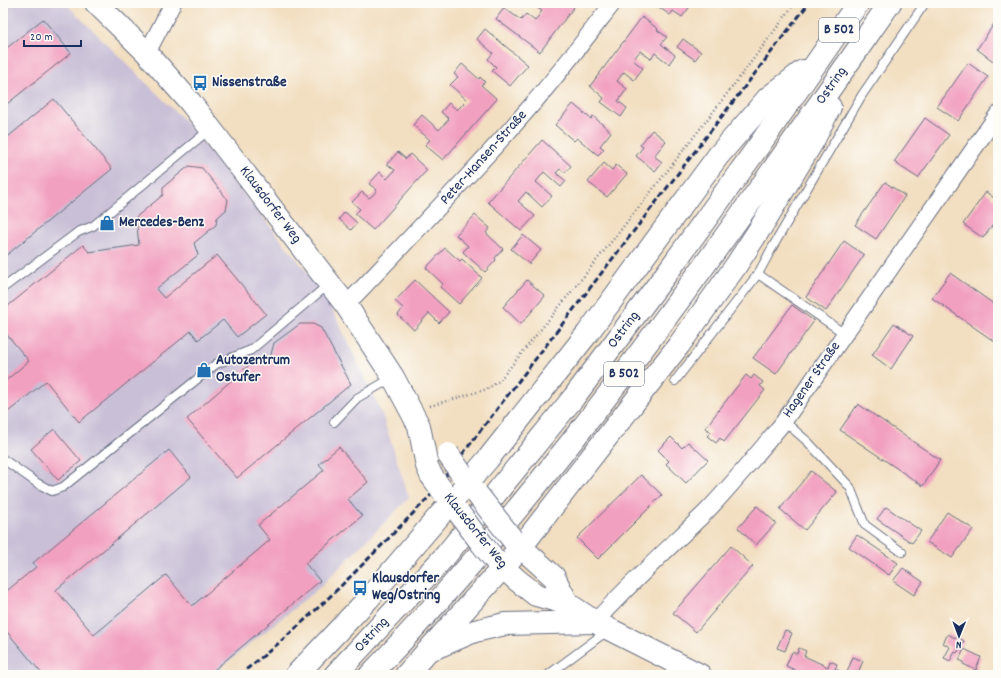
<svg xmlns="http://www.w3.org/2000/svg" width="1001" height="678" viewBox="0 0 1001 678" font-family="Dekko,sans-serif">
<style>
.industrial{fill:#c9bfd7}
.building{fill:#f2a0c0}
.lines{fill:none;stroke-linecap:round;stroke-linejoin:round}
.lane-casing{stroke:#666c80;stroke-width:10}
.street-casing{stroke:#666c80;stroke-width:18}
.secondary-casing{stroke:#666c80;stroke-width:24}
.highway-casing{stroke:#666c80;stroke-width:24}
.path{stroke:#666c80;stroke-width:2.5;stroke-dasharray:1 3;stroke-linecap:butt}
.lane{stroke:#fff;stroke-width:8}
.street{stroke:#fff;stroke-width:16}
.secondary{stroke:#fff;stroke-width:22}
.highway{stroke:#fff;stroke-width:22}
.rail{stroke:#1b2f5e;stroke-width:3;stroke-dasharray:6 3;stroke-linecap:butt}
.secondary-bridge-casing{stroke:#666c80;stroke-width:24;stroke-linecap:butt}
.secondary-bridge{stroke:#fff;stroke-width:22}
.labels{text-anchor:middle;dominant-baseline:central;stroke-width:3;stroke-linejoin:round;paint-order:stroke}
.shield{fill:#fdfcf7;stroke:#5f6c8c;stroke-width:1}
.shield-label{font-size:14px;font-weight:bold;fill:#1b2f5e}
.poi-label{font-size:15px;font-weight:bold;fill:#1b2f5e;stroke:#fdfcf7;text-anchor:start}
.street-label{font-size:15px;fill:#1b2f5e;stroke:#fdfcf7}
</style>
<rect width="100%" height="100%" fill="#fdfcf7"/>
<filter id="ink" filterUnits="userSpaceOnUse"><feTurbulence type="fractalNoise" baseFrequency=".025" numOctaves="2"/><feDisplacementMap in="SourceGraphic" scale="8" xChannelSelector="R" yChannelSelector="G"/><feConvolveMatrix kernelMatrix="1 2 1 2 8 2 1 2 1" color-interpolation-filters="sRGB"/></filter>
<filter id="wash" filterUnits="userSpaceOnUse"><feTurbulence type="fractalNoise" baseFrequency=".012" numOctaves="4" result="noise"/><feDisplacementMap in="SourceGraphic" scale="16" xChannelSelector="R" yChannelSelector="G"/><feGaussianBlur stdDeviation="0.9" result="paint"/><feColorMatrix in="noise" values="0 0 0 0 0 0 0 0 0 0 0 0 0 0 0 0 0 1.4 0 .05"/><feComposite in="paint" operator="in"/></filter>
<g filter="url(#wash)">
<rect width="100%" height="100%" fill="#f2dec0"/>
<!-- industrial -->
<polygon class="industrial" points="3,3 65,3 186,122 325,294 382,414 409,498 319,588 212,675 3,675"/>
<g id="blocks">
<!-- building -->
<g class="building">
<polygon points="535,3 577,3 540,52 496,19 504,8 521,20 526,14 535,21 542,11 533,5"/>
<polygon points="653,3 688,3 691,5 682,17 673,11 670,15"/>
<polygon points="642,17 658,29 657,30 667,37 661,44 675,55 669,64 655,53 651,59 640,51 633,60 643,68 634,80 624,72 617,81 627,89 618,101 627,108 621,117 601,102 604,98 590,86"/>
<polygon points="998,18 998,63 997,64 977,49"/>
<polygon points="43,19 71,53 3,107 3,51"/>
<polygon points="485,29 528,65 510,86 492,71 496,67 488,59 493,53 477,39"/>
<polygon points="683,39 701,52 695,60 677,47"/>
<polygon points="968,63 988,77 958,121 937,107"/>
<polygon points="462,64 479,79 480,77 485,82 481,85 497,99 443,160 425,145 430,140 413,125 422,115 439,130 449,119 441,112 449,103 457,110 467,100 450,85 458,77 454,74"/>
<polygon points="54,99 112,169 3,258 3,141"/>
<polygon points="573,104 591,119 593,116 611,132 600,146 604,149 598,155 577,138 574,141 555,125"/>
<polygon points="925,118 949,135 918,178 894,162"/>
<polygon points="652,130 666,141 654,156 662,162 655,171 636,156 643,147 640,145"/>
<polygon points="542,140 571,166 565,173 560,169 556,173 566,181 561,187 544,172 536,182 552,196 542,207 526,192 518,201 535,216 521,231 488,202"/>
<polygon points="398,152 406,159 410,154 427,170 373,230 355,214 360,209 352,202 362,192 369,198 373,195 377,190 369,184 380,172 387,179 395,170 387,164"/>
<polygon points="604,163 612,170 616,165 627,174 607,197 588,182"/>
<polygon points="189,166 202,168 228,200 226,210 217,218 216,225 194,243 198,255 156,289 164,298 217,255 266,314 237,337 223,320 198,340 191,331 79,422 46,381 3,416 3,383 29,361 3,330 3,310 83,245 89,252 139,245 136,217 163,195 163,187"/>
<polygon points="885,182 905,196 876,239 855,225"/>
<polygon points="986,192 998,201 998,218 983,238 963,224"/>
<polygon points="345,212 357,223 351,230 339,219"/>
<polygon points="475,215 490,228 486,233 503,249 495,258 496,260 485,272 463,252 468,246 456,235"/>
<polygon points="523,235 541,250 529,264 511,249"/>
<polygon points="844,241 864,255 826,311 806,297"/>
<polygon points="445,248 460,261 462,259 482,278 459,304 440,287 443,284 426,268"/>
<polygon points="950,273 998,307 998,344 932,298"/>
<polygon points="415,280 449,312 439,323 429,313 414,330 398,315 403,308 395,301"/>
<polygon points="527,280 545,296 521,324 503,307"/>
<polygon points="792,305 814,321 776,374 753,358"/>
<polygon points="894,323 913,336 891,369 872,355"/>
<polygon points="300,324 313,324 321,328 351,384 237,478 187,419 249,365 269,362 274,343"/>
<polygon points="746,375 751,379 754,375 763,382 760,386 765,390 724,442 720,438 716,443 707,436 711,432 705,428"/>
<polygon points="858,404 940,460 923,486 840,430"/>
<polygon points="54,429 81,461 58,480 31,449"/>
<polygon points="671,437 682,448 688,442 708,460 686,483 666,464 669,461 658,450"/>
<polygon points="339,447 368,482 348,499 362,516 305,563 320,581 208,675 43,675 3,627 3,594 36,567 33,563 169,450 191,477 56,590 94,635 166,575 192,606 270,540 258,525 324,470 319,464"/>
<polygon points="811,471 837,492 805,530 780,509"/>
<polygon points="641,475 662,495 598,559 577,538"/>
<polygon points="757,506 776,523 756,545 738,528"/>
<polygon points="886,507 921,531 912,543 877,519"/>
<polygon points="947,512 973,529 952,558 927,542"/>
<polygon points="857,535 898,563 889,575 849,547"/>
<polygon points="731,546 753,566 696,632 673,613"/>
<polygon points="903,568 923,582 914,595 893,581"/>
<polygon points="785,630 792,633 785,651 777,648"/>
<polygon points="948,634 955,638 956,636 964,641 957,653 955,652 950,661 944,658 950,647 943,643"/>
<polygon points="799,648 806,651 804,656 828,667 830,661 837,664 835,669 840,671 838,675 796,675 797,671 786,666 792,652 797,654"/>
<polygon points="964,649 981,657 976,670 963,664 964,662 959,660"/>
<polygon points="853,657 863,661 857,675 846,675"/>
</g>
</g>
</g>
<g filter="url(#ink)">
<use href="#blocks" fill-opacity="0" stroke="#666c80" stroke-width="1"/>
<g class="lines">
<defs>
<g id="lane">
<polyline points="758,274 772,248 862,95 925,3"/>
<polyline points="3,288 78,232 93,226 209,130"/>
<polyline points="675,381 758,274 845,334"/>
<polyline points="784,421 808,442 850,487 865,525 902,552"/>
<polyline points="334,422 357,398 392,378"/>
<polyline points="3,459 37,483 52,491 63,487 216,364 251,350 329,284"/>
<polyline points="548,675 607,631"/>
</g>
<g id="street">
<polyline points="147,53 173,3"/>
<path d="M346,305C408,240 471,175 530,107C559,74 586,38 613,3"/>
<path d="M595,622C630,583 669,548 706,512C733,484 757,454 782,424L998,114"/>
</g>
<g id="secondary">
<polyline points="96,3 147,53 190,102 346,305 393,377 419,426 427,466 431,475"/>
<polyline points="513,540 554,577 568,604"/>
<polyline points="495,560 517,580 536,595 568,604 595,622 700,675"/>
</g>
<g id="highway">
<polyline points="435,648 475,631 505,624 595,622"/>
<polyline points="296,675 368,599 488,459 587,334 718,156 768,98 803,71"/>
<polyline points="335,675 446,555 574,397 669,270 760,144 858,3"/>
<path d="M370,675C514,525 639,358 760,188C803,127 847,65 890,3"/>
<polyline points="406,675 521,547 679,345 735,267 761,227 813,141 830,107"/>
</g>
</defs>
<!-- lane casing -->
<use href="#lane" class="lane-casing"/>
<!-- street casing -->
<use href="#street" class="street-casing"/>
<!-- secondary casing -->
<use href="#secondary" class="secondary-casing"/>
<!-- highway casing -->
<use href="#highway" class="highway-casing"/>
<!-- path -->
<path class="path" d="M430,406L487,389L499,381C600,257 700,132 795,3"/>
<!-- lane -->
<use href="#lane" class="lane"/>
<!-- street -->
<use href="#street" class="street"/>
<!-- secondary -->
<use href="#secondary" class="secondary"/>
<!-- highway -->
<use href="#highway" class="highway"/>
<!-- rail -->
<path class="rail" d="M239,675C308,623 370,557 431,495L809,3"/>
<defs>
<g id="secondary-bridge">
<polyline points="448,454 461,473"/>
<polyline points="431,475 444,493"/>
<polyline points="477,494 513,540"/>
<polyline points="459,513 482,544 495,560"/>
</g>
</defs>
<!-- secondary-bridge casing -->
<use href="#secondary-bridge" class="secondary-bridge-casing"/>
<!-- secondary-bridge -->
<use href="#secondary-bridge" class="secondary-bridge"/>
</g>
</g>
<!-- icons -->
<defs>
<symbol id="bus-bare" viewBox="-9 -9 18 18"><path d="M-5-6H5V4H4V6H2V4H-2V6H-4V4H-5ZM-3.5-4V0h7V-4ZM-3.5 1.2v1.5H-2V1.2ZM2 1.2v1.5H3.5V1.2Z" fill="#1f6fb2" stroke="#fdfcf7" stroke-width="2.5" paint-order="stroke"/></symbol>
<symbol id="shop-bare" viewBox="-9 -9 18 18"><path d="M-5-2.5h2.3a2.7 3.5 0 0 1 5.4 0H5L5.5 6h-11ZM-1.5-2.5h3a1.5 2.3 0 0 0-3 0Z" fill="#1f6fb2" stroke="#fdfcf7" stroke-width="2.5" paint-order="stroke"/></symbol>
</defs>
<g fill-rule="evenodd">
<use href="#bus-bare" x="189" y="72" width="22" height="22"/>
<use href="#shop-bare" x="96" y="212" width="22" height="22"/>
<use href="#shop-bare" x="193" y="359" width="22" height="22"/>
<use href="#bus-bare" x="349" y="577" width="22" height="22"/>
</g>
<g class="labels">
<!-- shield labels -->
<g class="shield">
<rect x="819" y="18" width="40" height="24" rx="3"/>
<rect x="604" y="362" width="40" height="24" rx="3"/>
</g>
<g class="shield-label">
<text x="839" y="30">B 502</text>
<text x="624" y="374">B 502</text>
</g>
<!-- poi labels -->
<g class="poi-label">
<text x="212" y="83">Nissenstraße</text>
<text x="119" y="223">Mercedes-Benz</text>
<text x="216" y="361">Autozentrum<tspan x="216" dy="17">Ostufer</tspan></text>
<text x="372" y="579">Klausdorfer<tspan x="372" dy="17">Weg/Ostring</tspan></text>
</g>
<!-- street labels -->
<g class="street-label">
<text transform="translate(832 86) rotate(-55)">Ostring</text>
<text transform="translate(484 158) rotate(-48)">Peter-Hansen-Straße</text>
<text transform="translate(270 205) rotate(53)">Klausdorfer Weg</text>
<text transform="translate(624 330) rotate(-53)">Ostring</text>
<text transform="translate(812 380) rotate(-55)">Hagener Straße</text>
<text transform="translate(475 531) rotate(51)">Klausdorfer Weg</text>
<text transform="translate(372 635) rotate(-47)">Ostring</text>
</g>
</g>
<!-- margin -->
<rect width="1001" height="678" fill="none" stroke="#fdfcf7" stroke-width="16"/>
<!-- north arrow -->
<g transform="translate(959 636) rotate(181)" stroke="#fdfcf7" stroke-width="3" paint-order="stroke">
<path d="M0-3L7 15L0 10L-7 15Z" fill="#1b2f5e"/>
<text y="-6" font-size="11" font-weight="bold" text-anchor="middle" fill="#1b2f5e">N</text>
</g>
<!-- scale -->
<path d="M24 40v6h57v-6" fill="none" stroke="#1b2f5e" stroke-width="2"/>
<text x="30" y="40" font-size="12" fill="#1b2f5e" stroke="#fdfcf7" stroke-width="3" paint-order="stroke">20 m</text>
</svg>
